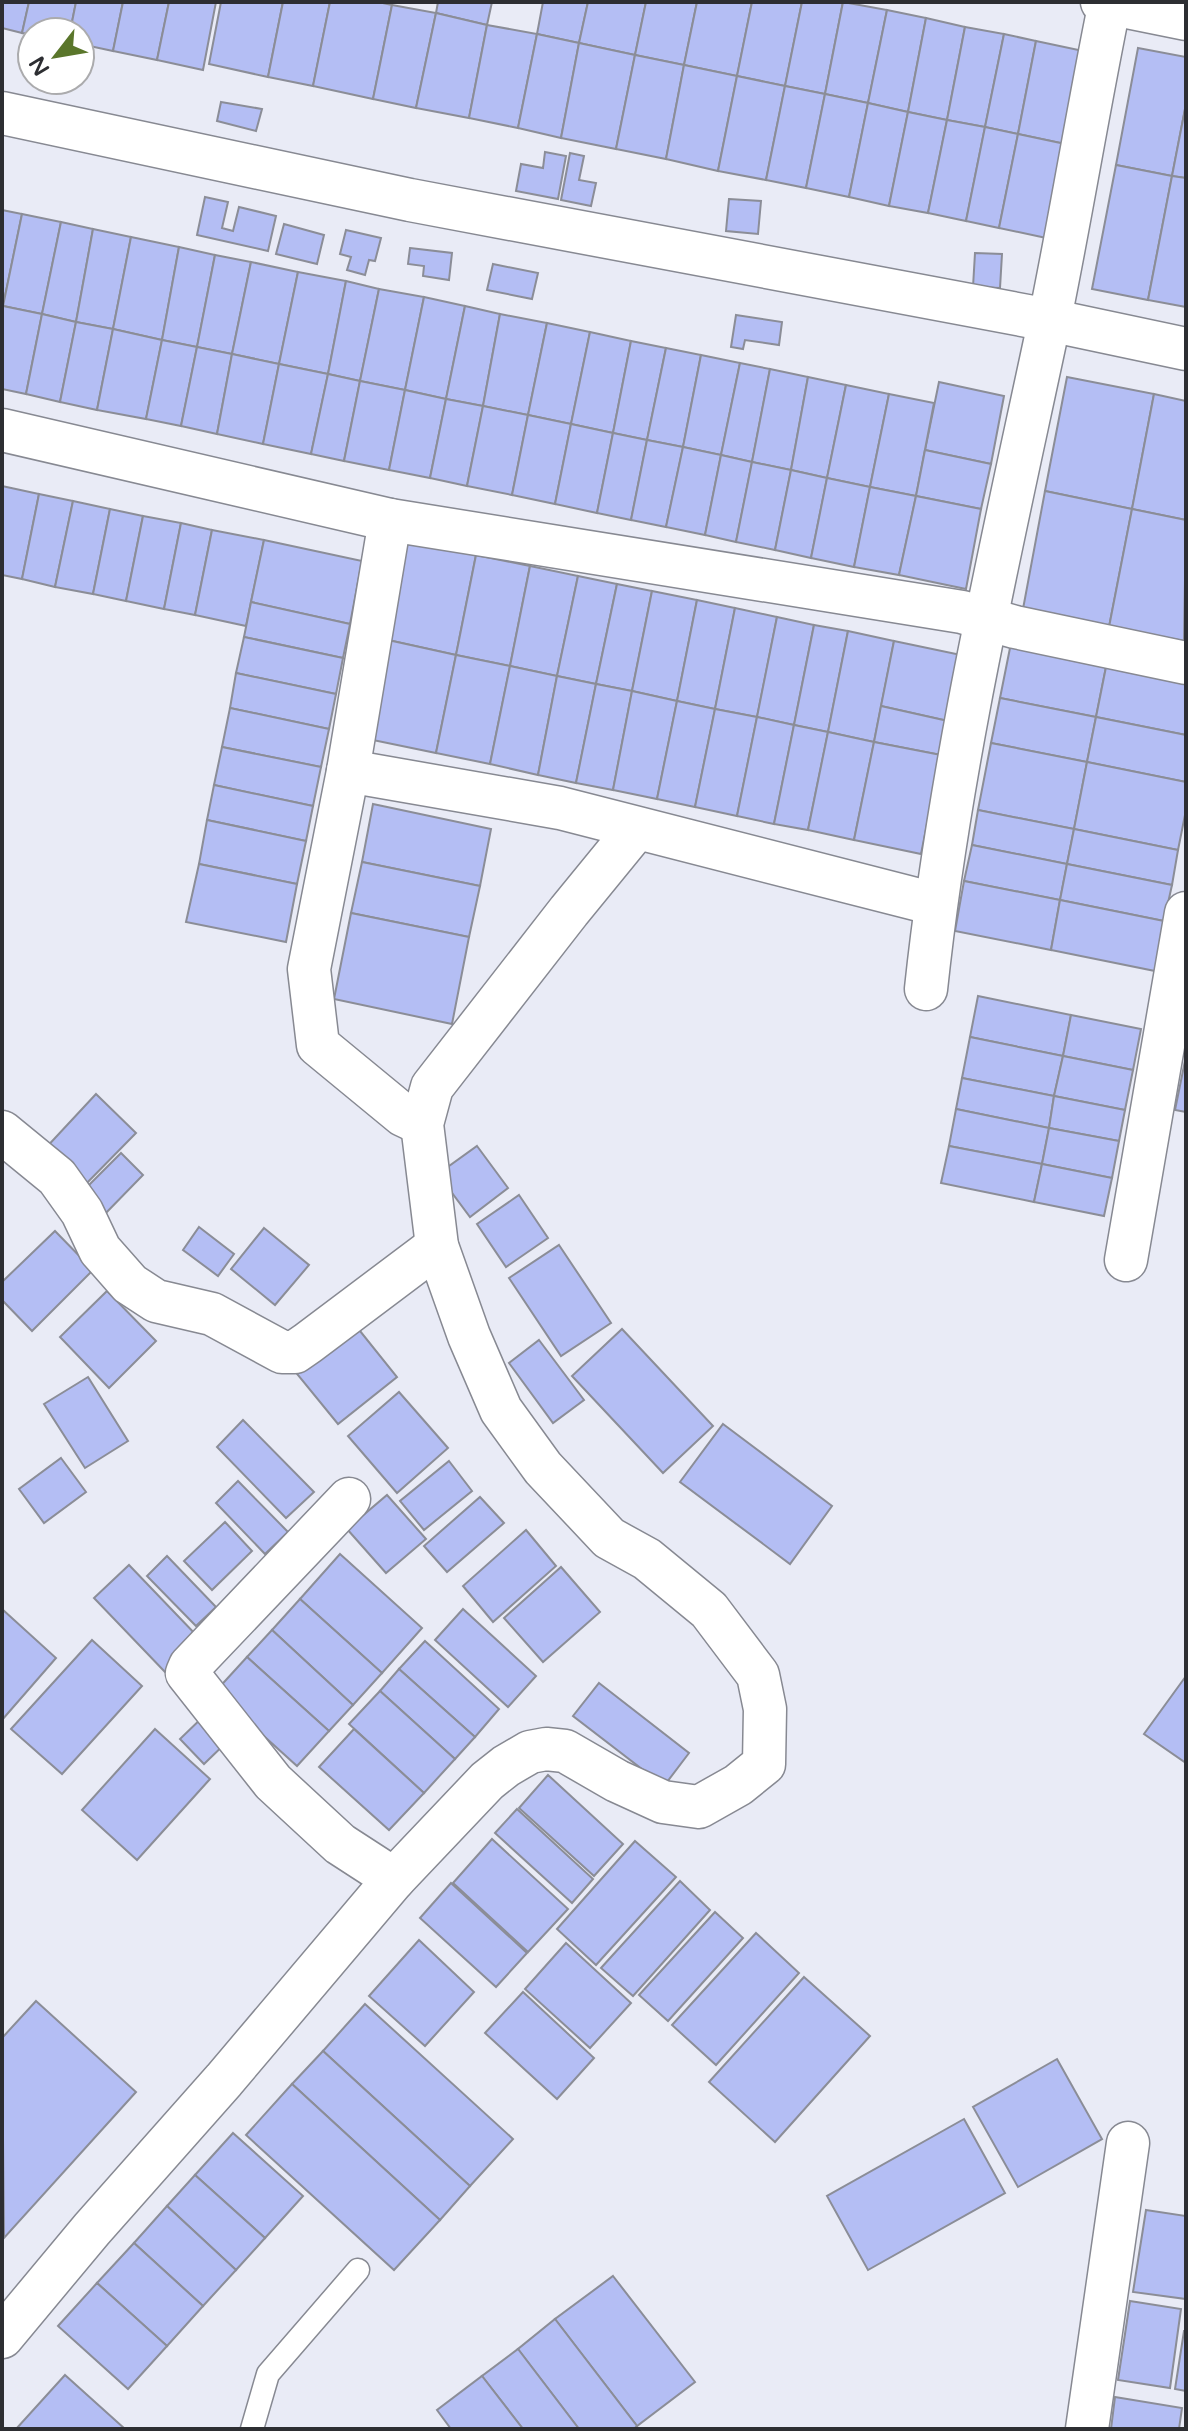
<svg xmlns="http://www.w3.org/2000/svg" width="1188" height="2431" viewBox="0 0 1188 2431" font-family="'Varela Round',sans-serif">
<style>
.building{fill:#b4bef4;stroke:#8b8d97;stroke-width:2}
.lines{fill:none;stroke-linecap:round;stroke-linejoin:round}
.lane-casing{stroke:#878992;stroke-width:25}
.street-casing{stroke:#878992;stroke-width:45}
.lane{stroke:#fff;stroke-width:22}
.street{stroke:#fff;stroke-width:42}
</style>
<rect width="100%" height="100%" fill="#e9ebf6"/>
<!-- building -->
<g class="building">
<polygon points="2,2 29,2 22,33 2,28"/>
<polygon points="29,2 76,2 70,32 32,32 32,34 22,33"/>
<polygon points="76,2 123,2 113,51 80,44 80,32 70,32"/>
<polygon points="123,2 169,2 157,60 113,51"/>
<polygon points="169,2 216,2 203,70 157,60"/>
<polygon points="221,2 283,2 268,77 209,64"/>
<polygon points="283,2 330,2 313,86 268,77"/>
<polygon points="330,2 378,2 392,5 373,99 313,86"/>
<polygon points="438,2 492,2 487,25 436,13"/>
<polygon points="543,2 588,2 579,43 537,34"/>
<polygon points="588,2 646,2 635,55 579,43"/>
<polygon points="646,2 697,2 684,65 635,55"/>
<polygon points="697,2 752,2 737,76 684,65"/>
<polygon points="752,2 802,2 785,86 737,76"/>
<polygon points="802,2 843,2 825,94 785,86"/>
<polygon points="843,2 887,10 868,103 825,94"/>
<polygon points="392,5 436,13 416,108 373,99"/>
<polygon points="887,10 926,18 908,112 868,103"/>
<polygon points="436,13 487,25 469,118 416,108"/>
<polygon points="926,18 965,27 947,120 908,112"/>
<polygon points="487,25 537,34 518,128 469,118"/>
<polygon points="965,27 1004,34 985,127 947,120"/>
<polygon points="537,34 579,43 561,138 518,128"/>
<polygon points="1004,34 1036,41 1018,134 985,127"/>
<polygon points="1036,41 1088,52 1070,145 1018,134"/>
<polygon points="579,43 635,55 616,149 561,138"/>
<polygon points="1138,48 1186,57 1186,104 1172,176 1116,165"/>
<polygon points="635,55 684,65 666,159 616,149"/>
<polygon points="684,65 737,76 718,171 666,159"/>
<polygon points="737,76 785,86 766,180 718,171"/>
<polygon points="785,86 825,94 806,188 766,180"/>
<polygon points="825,94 868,103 849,197 806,188"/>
<polygon points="221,102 262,109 256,131 217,121"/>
<polygon points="868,103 908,112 889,206 849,197"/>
<polygon points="1186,104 1186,178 1172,176"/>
<polygon points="908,112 947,120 928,213 889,206"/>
<polygon points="947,120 985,127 966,221 928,213"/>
<polygon points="985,127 1018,134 999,228 966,221"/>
<polygon points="1018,134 1070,145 1051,239 999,228"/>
<polygon points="545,152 566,156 558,199 516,191 521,164 543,168"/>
<polygon points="570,153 584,156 579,180 596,183 591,206 561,200"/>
<polygon points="1116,165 1172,176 1148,300 1092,289"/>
<polygon points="1172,176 1186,178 1186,307 1148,300"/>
<polygon points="205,197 228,202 222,228 233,231 239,207 276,216 268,251 197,235"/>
<polygon points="729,199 761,201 758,234 726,231"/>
<polygon points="2,210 22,214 3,306 2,306"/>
<polygon points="22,214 61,222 42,314 3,306"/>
<polygon points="61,222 93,229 76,322 42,314"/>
<polygon points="284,224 324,235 317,264 276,254"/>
<polygon points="93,229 131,237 113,329 76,322"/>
<polygon points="346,230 381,238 375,261 369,260 365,275 347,270 351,257 340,254"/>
<polygon points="131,237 179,247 162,340 113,329"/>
<polygon points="179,247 215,255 197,347 162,340"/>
<polygon points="410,248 452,253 449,280 423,276 424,266 408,264"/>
<polygon points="975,253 1002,254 1000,288 973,287"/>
<polygon points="215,255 251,262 232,354 197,347"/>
<polygon points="251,262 298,272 279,364 232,354"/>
<polygon points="493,264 538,273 532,299 487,290"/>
<polygon points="298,272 346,281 328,374 279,364"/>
<polygon points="346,281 379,289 360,381 328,374"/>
<polygon points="379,289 424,297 405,390 360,381"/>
<polygon points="424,297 465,306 446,399 405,390"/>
<polygon points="3,306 42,314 26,394 2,389"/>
<polygon points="465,306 500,314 483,406 446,399"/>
<polygon points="42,314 76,322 60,402 26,394"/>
<polygon points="500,314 547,323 528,415 483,406"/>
<polygon points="736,315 782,322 779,345 745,340 743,349 731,347"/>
<polygon points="76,322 113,329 97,410 60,402"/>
<polygon points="547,323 590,332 571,424 528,415"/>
<polygon points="113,329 162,340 146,419 97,410"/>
<polygon points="590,332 631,341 613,433 571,424"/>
<polygon points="162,340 197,347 181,426 146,419"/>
<polygon points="631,341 666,348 647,440 613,433"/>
<polygon points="197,347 232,354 217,434 181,426"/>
<polygon points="666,348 701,355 683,447 647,440"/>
<polygon points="232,354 279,364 263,444 217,434"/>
<polygon points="701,355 740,363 721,455 683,447"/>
<polygon points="740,363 770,369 752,462 721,455"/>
<polygon points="279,364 328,374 311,454 263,444"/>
<polygon points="770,369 808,377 791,470 752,462"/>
<polygon points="328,374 360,381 344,461 311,454"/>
<polygon points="808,377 846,385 827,478 791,470"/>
<polygon points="1067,377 1154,394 1132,509 1045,491"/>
<polygon points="360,381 405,390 389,470 344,461"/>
<polygon points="939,382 1004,396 991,464 925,450"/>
<polygon points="846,385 889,394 870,487 827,478"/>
<polygon points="405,390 446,399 430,478 389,470"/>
<polygon points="889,394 934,403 916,496 870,487"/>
<polygon points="1154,394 1186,401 1186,520 1132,509"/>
<polygon points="446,399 483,406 467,486 430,478"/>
<polygon points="483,406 528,415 512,495 467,486"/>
<polygon points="528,415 571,424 555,504 512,495"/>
<polygon points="571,424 613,433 597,513 555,504"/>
<polygon points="613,433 647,440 631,520 597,513"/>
<polygon points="647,440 683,447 666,527 631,520"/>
<polygon points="683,447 721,455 705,535 666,527"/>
<polygon points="925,450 991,464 981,509 916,496"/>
<polygon points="721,455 752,462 736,542 705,535"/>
<polygon points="752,462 791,470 775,550 736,542"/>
<polygon points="791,470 827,478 811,558 775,550"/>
<polygon points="827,478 870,487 854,567 811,558"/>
<polygon points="2,486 39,494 22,579 2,575"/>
<polygon points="870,487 916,496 899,575 854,567"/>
<polygon points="1045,491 1132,509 1109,627 1023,609"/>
<polygon points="39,494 73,501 55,587 22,579"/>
<polygon points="916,496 981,509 966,589 899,575"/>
<polygon points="73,501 110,509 93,594 55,587"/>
<polygon points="110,509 143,516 126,601 93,594"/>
<polygon points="1132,509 1186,520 1184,641 1109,627"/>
<polygon points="143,516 181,523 164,609 126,601"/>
<polygon points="181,523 212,530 195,615 164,609"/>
<polygon points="212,530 264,540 246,626 195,615"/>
<polygon points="264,540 362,561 350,624 251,602"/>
<polygon points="407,540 476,555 456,655 388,640"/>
<polygon points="476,555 530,566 510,666 456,655"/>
<polygon points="530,566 578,576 557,676 510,666"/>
<polygon points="578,576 617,584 596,684 557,676"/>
<polygon points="617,584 652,591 632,691 596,684"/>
<polygon points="652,591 697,600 677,701 632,691"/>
<polygon points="697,600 735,608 715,709 677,701"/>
<polygon points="251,602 350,624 343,658 244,637"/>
<polygon points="735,608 777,617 757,717 715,709"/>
<polygon points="777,617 814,625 794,725 757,717"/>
<polygon points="814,625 848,631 828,732 794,725"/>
<polygon points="848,631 894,641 874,742 828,732"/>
<polygon points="244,637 343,658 336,694 236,673"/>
<polygon points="388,640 456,655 436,753 368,739"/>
<polygon points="894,641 961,655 948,721 881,706"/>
<polygon points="1011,643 1107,662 1096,717 1000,698"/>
<polygon points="456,655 510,666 490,764 436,753"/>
<polygon points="1107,662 1186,677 1186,735 1096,717"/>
<polygon points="510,666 557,676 538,775 490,764"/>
<polygon points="236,673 336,694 329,729 230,708"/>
<polygon points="557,676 596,684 576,783 538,775"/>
<polygon points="596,684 632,691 613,790 576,783"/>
<polygon points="632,691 677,701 657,799 613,790"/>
<polygon points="1000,698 1096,717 1087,762 991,743"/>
<polygon points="677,701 715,709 695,807 657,799"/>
<polygon points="881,706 948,721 941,755 874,742"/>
<polygon points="230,708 329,729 321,767 222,747"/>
<polygon points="715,709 757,717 737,816 695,807"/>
<polygon points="757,717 794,725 774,824 737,816"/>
<polygon points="1096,717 1186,735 1186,782 1087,762"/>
<polygon points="794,725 828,732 808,830 774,824"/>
<polygon points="828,732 874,742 854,840 808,830"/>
<polygon points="874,742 941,755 921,854 854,840"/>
<polygon points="991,743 1087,762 1074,829 978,810"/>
<polygon points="222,747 321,767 313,806 214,785"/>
<polygon points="1087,762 1186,782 1186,810 1178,850 1074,829"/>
<polygon points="214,785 313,806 306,841 207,820"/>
<polygon points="373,804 491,829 480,886 362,862"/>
<polygon points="978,810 1074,829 1067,864 972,845"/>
<polygon points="207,820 306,841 297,884 199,864"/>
<polygon points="1074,829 1178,850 1172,885 1067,864"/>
<polygon points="972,845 1067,864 1060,900 964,881"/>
<polygon points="362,862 480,886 469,937 351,913"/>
<polygon points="199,864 297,884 286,942 186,922"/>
<polygon points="1067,864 1172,885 1164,921 1060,900"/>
<polygon points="964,881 1060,900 1051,950 955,931"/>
<polygon points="1060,900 1164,921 1155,971 1051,950"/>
<polygon points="351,913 469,937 452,1024 334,999"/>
<polygon points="978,996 1071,1015 1063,1056 970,1037"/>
<polygon points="1071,1015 1141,1029 1133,1070 1063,1056"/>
<polygon points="970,1037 1063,1056 1054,1096 962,1078"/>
<polygon points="1063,1056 1133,1070 1125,1110 1054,1096"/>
<polygon points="1186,1056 1186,1112 1175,1110"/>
<polygon points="962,1078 1054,1096 1049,1128 956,1109"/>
<polygon points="96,1094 136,1133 80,1190 42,1152"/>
<polygon points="1054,1096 1125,1110 1119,1141 1049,1128"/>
<polygon points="956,1109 1049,1128 1042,1164 949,1146"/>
<polygon points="1049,1128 1119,1141 1112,1178 1042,1164"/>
<polygon points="477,1146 508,1188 470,1217 438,1174"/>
<polygon points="949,1146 1042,1164 1034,1202 941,1183"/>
<polygon points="121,1153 143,1175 100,1219 77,1197"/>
<polygon points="1042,1164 1112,1178 1104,1216 1034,1202"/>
<polygon points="519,1195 548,1238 506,1267 477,1224"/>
<polygon points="199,1227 234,1254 218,1276 183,1250"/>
<polygon points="264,1228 309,1265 275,1305 231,1269"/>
<polygon points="55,1231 93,1270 32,1331 2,1300 2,1282"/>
<polygon points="559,1245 611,1323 561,1356 509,1278"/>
<polygon points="107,1291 156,1341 109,1388 60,1337"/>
<polygon points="352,1321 397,1377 338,1424 293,1369"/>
<polygon points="622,1329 713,1426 663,1473 572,1376"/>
<polygon points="539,1340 584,1400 553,1423 509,1363"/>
<polygon points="88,1377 128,1441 85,1468 44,1404"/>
<polygon points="399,1392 448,1448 397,1493 348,1436"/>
<polygon points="243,1420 314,1492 286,1518 217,1447"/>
<polygon points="723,1424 832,1506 790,1564 680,1482"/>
<polygon points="61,1458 86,1492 44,1523 19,1489"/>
<polygon points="449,1461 472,1491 424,1530 400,1501"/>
<polygon points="238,1481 288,1532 265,1554 216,1503"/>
<polygon points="387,1495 426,1539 386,1573 347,1529"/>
<polygon points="480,1497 504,1523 447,1572 424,1546"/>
<polygon points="225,1522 252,1551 212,1590 184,1561"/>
<polygon points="526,1530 556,1566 493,1622 463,1586"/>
<polygon points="340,1554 422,1628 382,1673 300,1599"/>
<polygon points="167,1556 216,1607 196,1626 147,1576"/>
<polygon points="129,1565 200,1639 166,1673 94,1598"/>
<polygon points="561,1567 600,1612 543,1662 504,1618"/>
<polygon points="300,1599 382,1673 353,1705 272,1630"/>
<polygon points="2,1609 56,1658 2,1720"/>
<polygon points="463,1609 536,1676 508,1707 435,1640"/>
<polygon points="272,1630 353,1705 329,1731 247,1657"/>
<polygon points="92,1640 142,1686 62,1774 11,1729"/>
<polygon points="425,1641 499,1709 475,1737 399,1669"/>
<polygon points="247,1657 329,1731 297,1766 215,1692"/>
<polygon points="399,1669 475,1737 455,1759 380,1691"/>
<polygon points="1186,1676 1186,1763 1144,1734"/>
<polygon points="599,1683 689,1753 664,1786 573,1716"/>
<polygon points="380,1691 455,1759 424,1793 349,1724"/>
<polygon points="208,1712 232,1737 204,1764 180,1739"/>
<polygon points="155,1729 210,1779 137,1860 82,1810"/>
<polygon points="354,1729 424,1793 389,1830 319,1767"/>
<polygon points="548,1775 623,1844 594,1876 519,1808"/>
<polygon points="517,1809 593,1879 572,1903 495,1833"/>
<polygon points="492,1839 568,1909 528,1952 453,1883"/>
<polygon points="635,1841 676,1877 596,1965 557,1929"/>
<polygon points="680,1881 710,1910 633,1996 601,1968"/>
<polygon points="451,1883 527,1953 496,1987 420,1918"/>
<polygon points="715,1912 743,1938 668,2021 639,1995"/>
<polygon points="756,1933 799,1973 716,2065 672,2025"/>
<polygon points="419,1940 474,1992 425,2046 369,1996"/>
<polygon points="566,1943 631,2003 590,2048 525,1989"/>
<polygon points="804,1977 870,2036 775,2142 709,2082"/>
<polygon points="523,1992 594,2058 557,2099 485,2033"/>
<polygon points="36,2001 136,2092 4,2238 2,2038"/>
<polygon points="365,2004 513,2139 470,2186 323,2051"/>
<polygon points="323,2051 470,2186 440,2220 292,2084"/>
<polygon points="1057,2059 1102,2139 1018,2187 973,2107"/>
<polygon points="292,2084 440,2220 394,2270 246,2135"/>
<polygon points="964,2119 1005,2193 868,2270 827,2196"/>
<polygon points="233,2133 303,2196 265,2238 195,2175"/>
<polygon points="195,2175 265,2238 236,2270 167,2206"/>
<polygon points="167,2206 236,2270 203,2306 134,2243"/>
<polygon points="1146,2210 1186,2216 1186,2299 1133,2292"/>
<polygon points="134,2243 203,2306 167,2346 97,2283"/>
<polygon points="613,2276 695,2382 637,2426 555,2319"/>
<polygon points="97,2283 167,2346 128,2389 58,2326"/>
<polygon points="1130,2301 1181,2309 1170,2388 1118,2380"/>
<polygon points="555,2319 637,2426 634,2429 579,2429 518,2349"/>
<polygon points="1184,2331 1186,2331 1186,2391 1175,2389"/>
<polygon points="518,2349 579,2429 523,2429 482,2376"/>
<polygon points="65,2375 125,2429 16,2429"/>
<polygon points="482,2376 523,2429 451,2429 437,2410"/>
<polygon points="1115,2397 1182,2408 1179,2429 1111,2429"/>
</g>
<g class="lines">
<defs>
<polyline id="lane" points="252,2429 268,2374 358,2270"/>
<g id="street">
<polyline points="1102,2 1186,19"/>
<polyline points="2,113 410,200 1049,320 1186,349"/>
<polyline points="2,430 390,520 962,612 1015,627 1186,663"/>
<polyline points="390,520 348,771 309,969 318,1045 403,1115 422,1124"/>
<polyline points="348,771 560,808 935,904"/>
<path d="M926,989C950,764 1002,544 1049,323C1071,216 1088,109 1110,2"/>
<polyline points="2,1132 57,1177 82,1212 100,1250 130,1284 156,1301 212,1314 282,1352 295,1352 308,1343 437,1246"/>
<polyline points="1126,1260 1186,913"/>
<polyline points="349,1499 190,1666 187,1673 273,1782 340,1844 394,1879"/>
<polyline points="2,2337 92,2229 224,2080 394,1879 487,1781 506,1766 530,1752 546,1749 565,1751 617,1781 663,1802 699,1807 738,1785 764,1764 765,1709 758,1675 709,1610 647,1559 609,1538 543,1468 501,1410 469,1336 437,1246 422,1124 432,1087 569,911 636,829"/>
<polyline points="1087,2429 1128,2143"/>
</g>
</defs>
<!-- lane casing -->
<use href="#lane" class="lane-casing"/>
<!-- street casing -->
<use href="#street" class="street-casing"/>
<!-- lane -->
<use href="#lane" class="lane"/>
<!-- street -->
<use href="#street" class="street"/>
</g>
<!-- border -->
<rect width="1188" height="2431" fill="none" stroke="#2d2e32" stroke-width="8"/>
<!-- north arrow -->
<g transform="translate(56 56) rotate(239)"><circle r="38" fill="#ffffff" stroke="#ababad" stroke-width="2"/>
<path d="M0-6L14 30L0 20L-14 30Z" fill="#5a762b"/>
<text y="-12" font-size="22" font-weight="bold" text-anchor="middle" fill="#2d2e32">N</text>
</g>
</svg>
